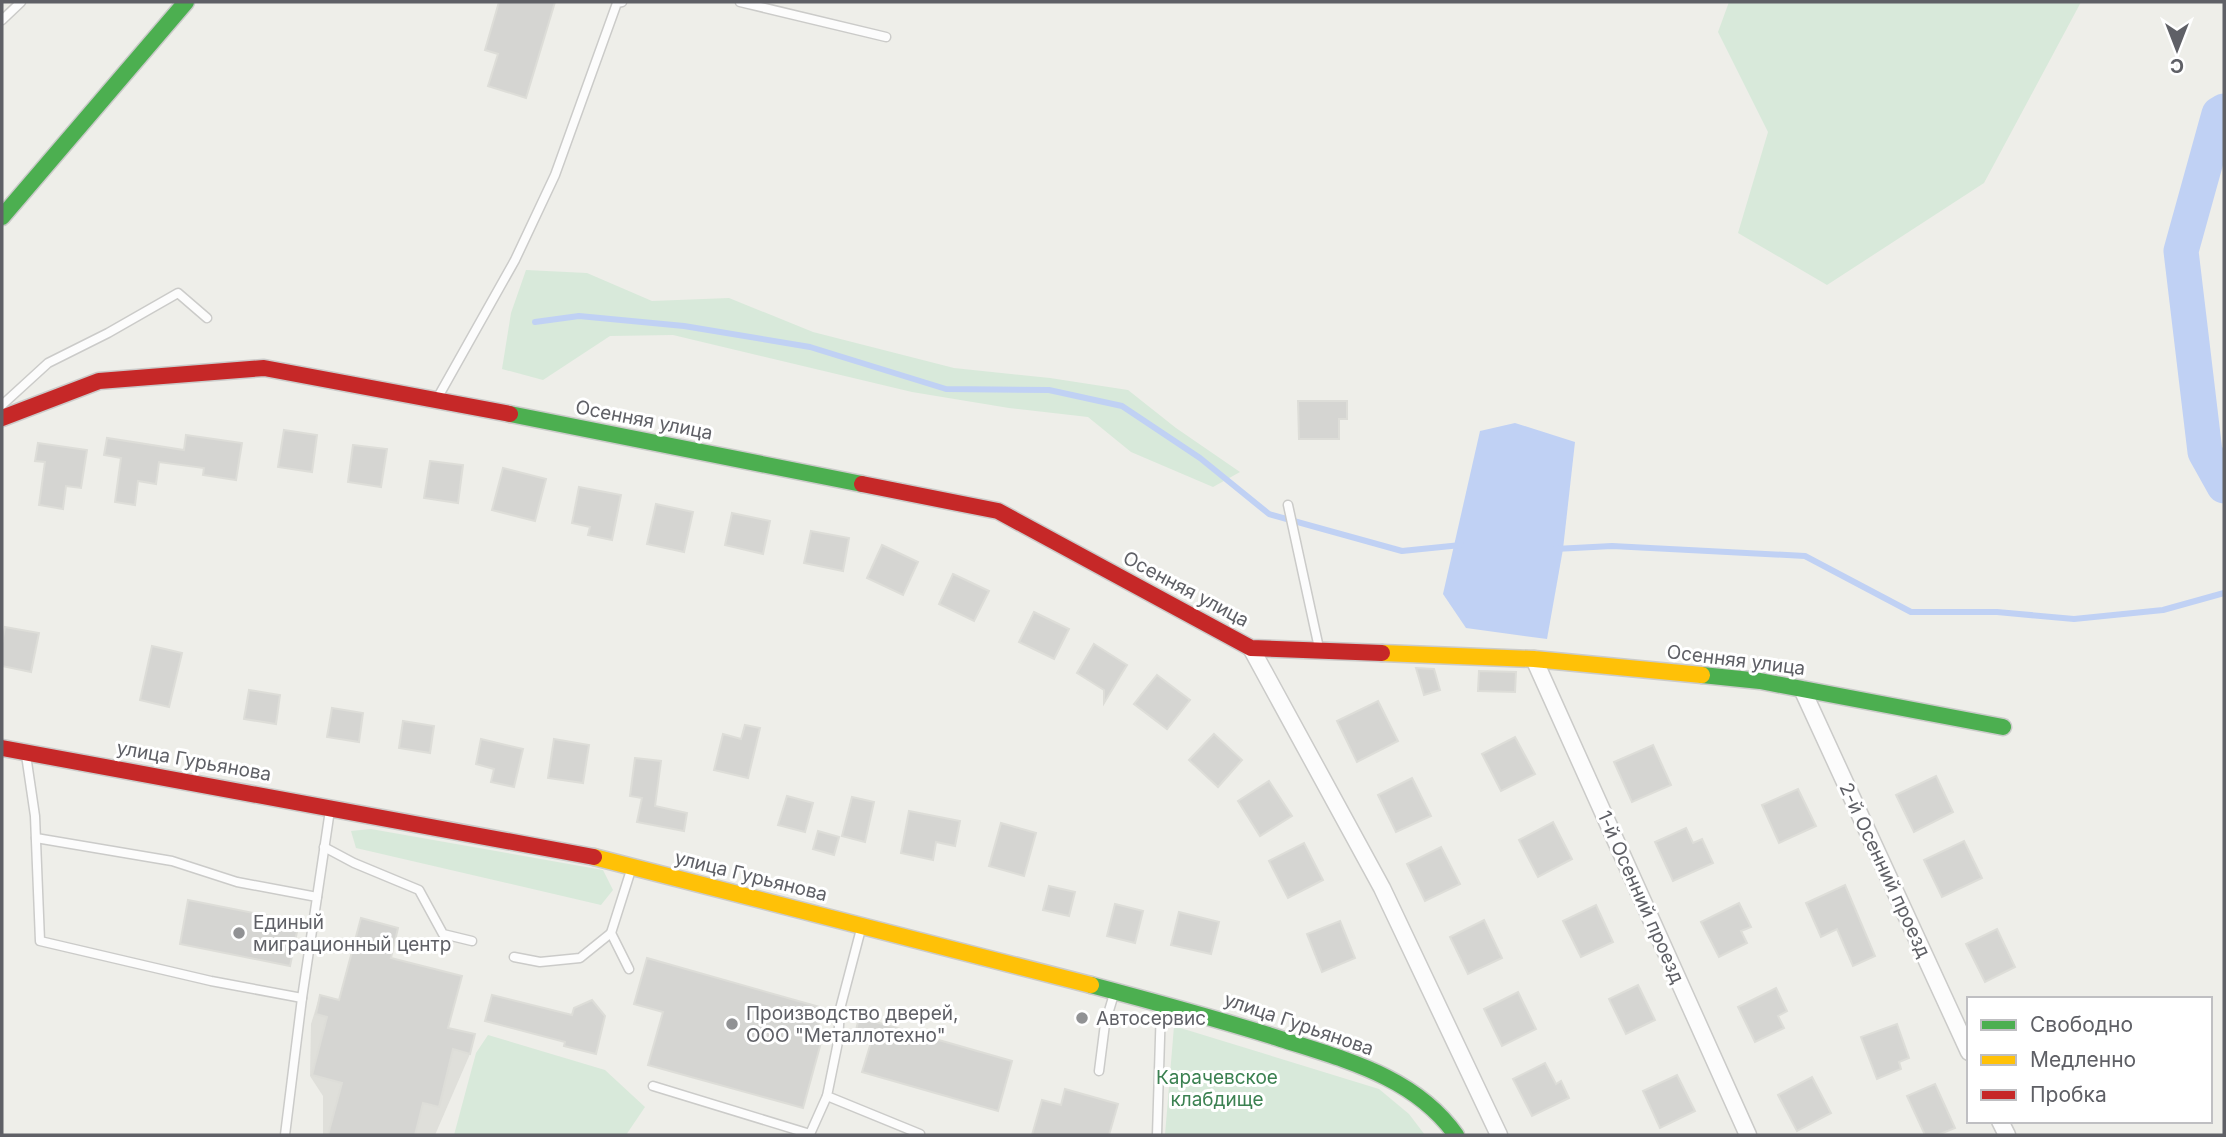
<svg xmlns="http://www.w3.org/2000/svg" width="2226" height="1137" viewBox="0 0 2226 1137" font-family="Inter,sans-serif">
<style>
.industrial{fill:#dfdfda}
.green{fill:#d8e9da}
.water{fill:#c0d1f4}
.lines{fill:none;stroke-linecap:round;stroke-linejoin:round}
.stream{stroke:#c0d1f4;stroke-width:6}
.river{stroke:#c0d1f4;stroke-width:35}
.building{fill:#d5d5d2;stroke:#ddddd8;stroke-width:2}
.lane-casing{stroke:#cbcbc9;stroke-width:11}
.street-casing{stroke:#cbcbc9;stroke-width:19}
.fast-casing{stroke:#cbcbca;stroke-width:19}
.slow-casing{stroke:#cbcbca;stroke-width:19}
.jam-casing{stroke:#cbcbca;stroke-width:19}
.lane{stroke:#fcfcfc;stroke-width:8}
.street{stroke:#fcfcfc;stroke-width:16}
.fast{stroke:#4caf50;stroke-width:16}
.slow{stroke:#ffc107;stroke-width:16}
.jam{stroke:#c62828;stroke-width:16}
.poi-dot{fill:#919294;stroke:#fff;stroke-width:2.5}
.labels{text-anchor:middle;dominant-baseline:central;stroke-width:6;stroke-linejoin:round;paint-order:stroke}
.street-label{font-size:19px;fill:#5f6066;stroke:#fff}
.poi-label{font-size:19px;fill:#5f6066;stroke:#fff;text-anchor:start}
.park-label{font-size:19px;fill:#3b8151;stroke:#fff}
</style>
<rect width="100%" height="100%" fill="#eeeee9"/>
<!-- industrial -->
<polygon class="industrial" points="320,995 475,1035 470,1054 435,1135 323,1135 323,1096 310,1076 311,1024"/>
<!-- green -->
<g class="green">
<polygon points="1729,2 2081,2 1984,183 1827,285 1738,233 1768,132 1718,32"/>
<polygon points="526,270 587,273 652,301 729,298 813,332 954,368 1050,378 1128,390 1176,428 1240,472 1213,487 1131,452 1088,417 1009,408 912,392 673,335 610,336 543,380 502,369 511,313"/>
<polygon points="371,829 603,870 613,890 601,905 356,848 351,831"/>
<polygon points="1174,1026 1379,1089 1409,1114 1425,1135 1165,1135"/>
<polygon points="488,1035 605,1070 645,1107 626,1135 454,1135 476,1053"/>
</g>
<!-- water -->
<polygon class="water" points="1515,423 1575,442 1563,549 1547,639 1466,628 1443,594 1480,431"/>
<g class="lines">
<!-- stream -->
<g class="stream">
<polyline points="535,322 579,316 684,326 810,347 946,389 1049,390 1122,406 1200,458 1269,514 1402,551 1461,545"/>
<polyline points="1555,549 1612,546 1805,556 1911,612 1997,612 2074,619 2163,610 2224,593"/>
</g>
<!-- river -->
<polyline class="river" points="2224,111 2219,114 2181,251 2205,452 2224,486"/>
</g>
<!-- building -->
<g class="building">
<polygon points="499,2 555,2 526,98 488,86 498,54 485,50"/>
<polygon points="1298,401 1347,401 1347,419 1339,419 1339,439 1299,439"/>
<polygon points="284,430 317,435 312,472 278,467"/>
<polygon points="186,435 242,443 236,480 203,475 204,468 159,462 156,484 138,481 135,505 115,502 121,458 104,455 107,438 184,450"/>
<polygon points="38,443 87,450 81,488 66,486 63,509 39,505 45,462 35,461"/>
<polygon points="353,445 387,449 381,487 348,482"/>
<polygon points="430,461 463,465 458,503 424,498"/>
<polygon points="503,468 546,479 535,521 492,510"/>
<polygon points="579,487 621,495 612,540 588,535 590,527 572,523"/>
<polygon points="656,504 693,512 684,552 647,544"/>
<polygon points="732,513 770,521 763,554 725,545"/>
<polygon points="811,531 849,538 843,571 804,563"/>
<polygon points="882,545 918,562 903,595 867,578"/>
<polygon points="953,574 989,591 974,621 939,604"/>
<polygon points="1034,612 1069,629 1054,659 1019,642"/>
<polygon points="5,627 39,633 31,672 2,666 2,643"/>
<polygon points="1094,644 1127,665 1104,703 1104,690 1077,673"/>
<polygon points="152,646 182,653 169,707 140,700"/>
<polygon points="1416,668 1434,669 1440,690 1424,695"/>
<polygon points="1479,671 1516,672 1515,692 1478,691"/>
<polygon points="1157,675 1190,700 1167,729 1134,704"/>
<polygon points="249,690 280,695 276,724 244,719"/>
<polygon points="1378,701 1398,741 1357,762 1337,721"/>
<polygon points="332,708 363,713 359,742 327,737"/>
<polygon points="403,721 434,726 430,753 399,748"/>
<polygon points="745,725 760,728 748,778 714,770 723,734 741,739"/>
<polygon points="1214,734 1242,760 1218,787 1189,760"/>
<polygon points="1515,737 1535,774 1501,791 1482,754"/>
<polygon points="481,739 523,749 514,787 491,782 494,769 476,764"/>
<polygon points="554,739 589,745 583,783 548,778"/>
<polygon points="1653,745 1671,785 1632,802 1614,762"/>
<polygon points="635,758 661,761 655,806 687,813 684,831 637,822 642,798 630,796"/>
<polygon points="1936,776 1953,812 1914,832 1896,795"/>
<polygon points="1412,778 1431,816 1396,832 1378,795"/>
<polygon points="1269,781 1292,816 1260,836 1238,801"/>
<polygon points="1798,789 1816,826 1779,843 1762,805"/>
<polygon points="787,796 813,803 805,832 778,825"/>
<polygon points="852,797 874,802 865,842 842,836"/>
<polygon points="909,811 960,821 955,846 936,842 933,860 901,853"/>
<polygon points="1553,822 1572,859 1538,877 1519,840"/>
<polygon points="1001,823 1036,833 1024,876 989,866"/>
<polygon points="1686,828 1693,843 1702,839 1713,863 1673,881 1655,842"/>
<polygon points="818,831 839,837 834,855 813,849"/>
<polygon points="1964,841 1982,878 1942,897 1924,860"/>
<polygon points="1304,843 1323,880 1288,898 1269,861"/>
<polygon points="1441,847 1460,884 1425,901 1407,864"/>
<polygon points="1845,885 1875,956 1853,966 1837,929 1821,937 1806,903"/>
<polygon points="1049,886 1075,892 1069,916 1043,910"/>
<polygon points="188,900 299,922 290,966 180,944"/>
<polygon points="1739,903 1751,927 1741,931 1747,943 1719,957 1701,922"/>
<polygon points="1115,904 1143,911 1135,943 1107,936"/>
<polygon points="1596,905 1613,942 1581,957 1563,921"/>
<polygon points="1179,912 1219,922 1211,954 1171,945"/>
<polygon points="361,918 398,928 391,958 462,976 448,1028 475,1034 470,1054 453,1049 439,1107 423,1103 415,1135 328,1135 342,1083 312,1075 327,1017 316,1014 320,995 339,1000"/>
<polygon points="1484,920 1502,958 1468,974 1450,937"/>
<polygon points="1340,921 1355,958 1322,972 1307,934"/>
<polygon points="1997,929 2015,967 1985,982 1966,944"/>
<polygon points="647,958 823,1008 815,1037 822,1039 803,1108 648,1065 663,1012 634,1004"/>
<polygon points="1638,985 1655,1020 1626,1034 1609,999"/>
<polygon points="1776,988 1787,1011 1778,1016 1784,1028 1755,1042 1738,1007"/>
<polygon points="1518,992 1536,1029 1502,1046 1484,1009"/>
<polygon points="492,995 572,1015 574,1008 592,1000 605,1016 596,1054 564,1046 565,1042 485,1021"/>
<polygon points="861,1010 878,1015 876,1022 1012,1061 998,1111 862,1072 872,1039 855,1034"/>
<polygon points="1897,1024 1909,1058 1899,1062 1901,1069 1877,1079 1861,1037"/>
<polygon points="1545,1063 1556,1084 1561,1081 1569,1098 1532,1116 1513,1079"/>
<polygon points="1677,1075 1695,1111 1660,1128 1643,1091"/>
<polygon points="1812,1077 1831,1113 1797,1131 1778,1095"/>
<polygon points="1935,1084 1955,1128 1938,1135 1925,1135 1907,1096"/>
<polygon points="1065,1089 1118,1104 1109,1135 1032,1135 1042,1100 1061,1105"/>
</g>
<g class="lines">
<defs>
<g id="lane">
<polyline points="740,2 886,37"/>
<polyline points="2,20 21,2"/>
<polyline points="438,397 515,260 555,175 617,3 622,2"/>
<polyline points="2,405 48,363 108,333 178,293 207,318"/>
<polyline points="1288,505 1319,648"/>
<polyline points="26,755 35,816 40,941 211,981 302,998"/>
<polyline points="36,838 172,861 237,882 317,897"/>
<polyline points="324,847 354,863 419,890 443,934 472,941"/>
<polyline points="861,929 840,1009 838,1042 827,1096 920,1134"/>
<polyline points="611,933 629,969"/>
<polyline points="514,957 540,962 580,958 611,933 631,870"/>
<polyline points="1099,1071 1105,1024 1114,994"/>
<polyline points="653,1086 810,1134 827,1096"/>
<polyline points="285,1135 302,998 330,810"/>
<polyline points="1157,1135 1161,1006"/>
</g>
<g id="street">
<polyline points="1251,648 1382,888 1499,1135"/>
<polyline points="1534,659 1748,1135"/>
<polyline points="1802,689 1969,1052"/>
<polyline points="2000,1121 2007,1135"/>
</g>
<g id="fast">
<polyline points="2,217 186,2"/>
<polyline points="510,414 862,484"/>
<polyline points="1702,675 1760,681 2003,727"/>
<path d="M1091,985C1155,1002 1218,1019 1281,1039C1346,1060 1415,1077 1456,1135"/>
</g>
<g id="slow">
<polyline points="1382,653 1534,659 1702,675"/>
<polyline points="594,857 1091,985"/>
</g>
<g id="jam">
<polyline points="2,418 99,381 264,368 510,414"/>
<polyline points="862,484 998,511 1251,648 1382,653"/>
<polyline points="2,748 594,857"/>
</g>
</defs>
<!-- lane casing -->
<use href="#lane" class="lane-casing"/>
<!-- street casing -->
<use href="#street" class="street-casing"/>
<!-- fast casing -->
<use href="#fast" class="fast-casing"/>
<!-- slow casing -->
<use href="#slow" class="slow-casing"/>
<!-- jam casing -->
<use href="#jam" class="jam-casing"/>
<!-- lane -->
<use href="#lane" class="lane"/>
<!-- street -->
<use href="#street" class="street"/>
<!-- fast -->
<use href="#fast" class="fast"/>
<!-- slow -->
<use href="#slow" class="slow"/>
<!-- jam -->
<use href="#jam" class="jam"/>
</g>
<!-- markers -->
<g class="poi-dot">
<circle cx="239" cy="933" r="7"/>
<circle cx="1082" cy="1018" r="7"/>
<circle cx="732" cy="1024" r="7"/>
</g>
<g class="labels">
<!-- street labels -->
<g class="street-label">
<text transform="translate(644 420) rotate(11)">Осенняя улица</text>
<text transform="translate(1186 589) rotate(28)">Осенняя улица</text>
<text transform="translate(1736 660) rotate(7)">Осенняя улица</text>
<text transform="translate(194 761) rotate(10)">улица Гурьянова</text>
<text transform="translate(1885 870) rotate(65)">2-й Осенний проезд</text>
<text transform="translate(751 876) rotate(14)">улица Гурьянова</text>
<text transform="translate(1641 897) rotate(66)">1-й Осенний проезд</text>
<text transform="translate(1299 1024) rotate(19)">улица Гурьянова</text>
</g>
<!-- poi labels -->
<g class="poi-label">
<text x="253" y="922">Единый<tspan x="253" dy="22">миграционный центр</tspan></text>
<text x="746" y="1013">Производство дверей,<tspan x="746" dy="22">ООО "Металлотехно"</tspan></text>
<text x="1096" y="1018">Автосервис</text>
</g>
<!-- park labels -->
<g class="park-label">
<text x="1217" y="1077">Карачевское<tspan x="1217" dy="22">клабдище</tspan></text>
</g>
</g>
<!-- border -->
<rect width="2226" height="1137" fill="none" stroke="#5f6066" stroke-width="7"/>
<!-- legend -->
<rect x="1967" y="997" width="245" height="126" fill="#ffffff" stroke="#bfbfc2" stroke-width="2"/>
<rect x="1981" y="1020" width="35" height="10" fill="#4caf50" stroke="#bfbfc2" stroke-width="2"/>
<text x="2030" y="1032" font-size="21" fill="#5f6066">Свободно</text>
<rect x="1981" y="1055" width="35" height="10" fill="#ffc107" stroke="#bfbfc2" stroke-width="2"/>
<text x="2030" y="1067" font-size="21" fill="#5f6066">Медленно</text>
<rect x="1981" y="1090" width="35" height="10" fill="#c62828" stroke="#bfbfc2" stroke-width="2"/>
<text x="2030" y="1102" font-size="21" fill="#5f6066">Пробка</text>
<!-- north arrow -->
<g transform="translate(2177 49) rotate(180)" stroke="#ffffff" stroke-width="5" paint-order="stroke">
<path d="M0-5L12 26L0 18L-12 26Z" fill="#5f6066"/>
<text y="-10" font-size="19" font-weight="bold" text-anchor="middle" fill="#5f6066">С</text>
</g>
</svg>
